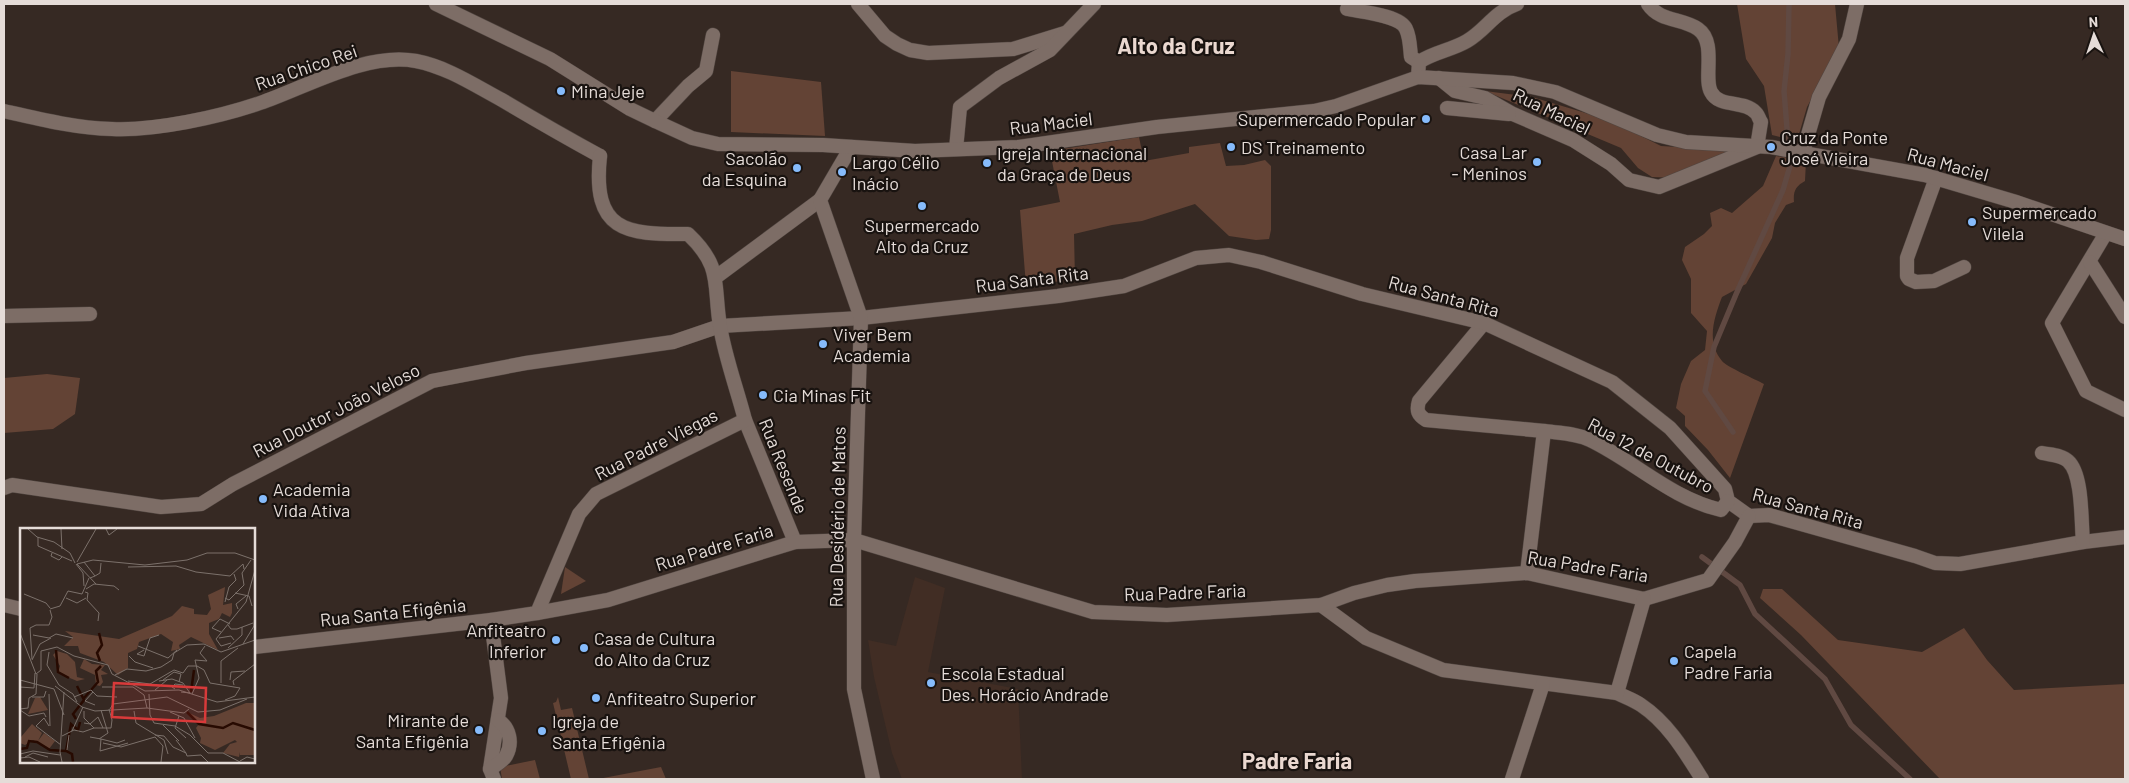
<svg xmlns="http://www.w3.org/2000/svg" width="2129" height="783" viewBox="0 0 2129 783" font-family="Barlow,sans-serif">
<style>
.built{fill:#412d24}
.green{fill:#634335}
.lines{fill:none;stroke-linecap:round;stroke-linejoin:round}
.stream{stroke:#604942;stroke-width:5.5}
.minor-casing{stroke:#514641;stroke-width:15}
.tertiary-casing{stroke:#514641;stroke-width:15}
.secondary-casing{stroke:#514641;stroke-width:15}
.minor{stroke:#7d6d66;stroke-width:14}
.tertiary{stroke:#7d6d66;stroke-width:14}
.secondary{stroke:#7d6d66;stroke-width:14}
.poi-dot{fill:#86bbfb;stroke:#191310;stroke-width:2}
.labels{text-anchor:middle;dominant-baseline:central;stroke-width:4.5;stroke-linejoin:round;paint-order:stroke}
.street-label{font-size:18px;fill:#e5dcd8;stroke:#191310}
.poi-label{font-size:18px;fill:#e5dcd8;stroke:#191310;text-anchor:start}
.district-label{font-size:22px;font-weight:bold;fill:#ead8d0;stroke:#191310}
.inset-river{fill:none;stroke:#270a01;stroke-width:2.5}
.inset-road{fill:none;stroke:#7c716b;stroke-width:1}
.view{fill:#d83a3a;fill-opacity:0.15;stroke:#d83a3a;stroke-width:2.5}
.inset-edge{fill:none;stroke:#e5dcd8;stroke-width:2.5}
</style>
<rect width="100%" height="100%" fill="#362923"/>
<!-- built -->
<polygon class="built" points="915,577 945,588 928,672 1018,689 1022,779 902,779 892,753 874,677 868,640 896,646"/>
<!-- green -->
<g class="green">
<polygon points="1737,4 1835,4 1839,48 1807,107 1797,141 1772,135 1764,86 1746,59"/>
<polygon points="731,71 821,82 825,136 731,132"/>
<polygon points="1485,91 1532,97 1589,114 1625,128 1661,146 1746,151 1679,178 1652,177 1638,168 1621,148"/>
<polygon points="1139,137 1144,161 1189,153 1189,147 1220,143 1226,166 1244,165 1265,160 1271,166 1271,230 1269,239 1256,240 1229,236 1195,204 1142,221 1112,225 1074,234 1075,279 1026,286 1020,210 1060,202 1050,151"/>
<path d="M1776,156L1806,161L1805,181C1796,186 1793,191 1794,202L1786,205L1775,223L1772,238L1746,284L1722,297C1714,318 1706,342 1722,361C1727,367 1755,379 1764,384L1730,478L1708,450L1685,426V416L1676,408L1681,384L1691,361L1705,350L1707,331L1691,313V279L1682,260L1685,247L1704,234L1712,226L1710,213L1721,208L1732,213L1763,186Z"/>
<polygon points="47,374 80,378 75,414 53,429 4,433 4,378"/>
<polygon points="565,567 586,581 561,594"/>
<polygon points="1763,589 1782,589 1838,640 1922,652 1964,628 1987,660 2014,690 2125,684 2125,779 1940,779 1801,635 1760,598"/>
<polygon points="558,697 561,710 572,708 589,779 571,779 553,703 556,702"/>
<polygon points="535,760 540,779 502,779 500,767"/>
<polygon points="661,767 666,779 598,779"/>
</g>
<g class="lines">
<!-- stream -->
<g class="stream">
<polyline points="1733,432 1705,391 1714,347 1737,292 1783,190 1790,166 1784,91 1788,54 1789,4"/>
<polyline points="1702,557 1740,585 1755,614 1825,679 1851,725 1910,779"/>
</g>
<defs>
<g id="minor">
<polyline points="858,4 885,36 897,44 910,50 928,53 1013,49 1065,33"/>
<path d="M1347,9C1361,12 1400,15 1406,29C1410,37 1410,48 1411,57L1419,62"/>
<path d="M1418,77L1419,62C1434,52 1452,50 1467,41C1486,30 1494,12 1517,4"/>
<path d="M1439,78L1455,91L1485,98L1513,114L1573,140L1611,164L1629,180L1659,187L1757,147L1761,122C1759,119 1758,114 1755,112C1744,100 1719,108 1711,92C1703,78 1717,42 1698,29C1682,18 1660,22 1648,4"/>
<polyline points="1447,108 1509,114"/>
<path d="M4,111C39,119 76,128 112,129C155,131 219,117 260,103C307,87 365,52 416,61C447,67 474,85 502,100C534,119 567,138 600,156"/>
<polyline points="655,121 688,86 706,71 713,35"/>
<polyline points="956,149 960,107 999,78 1050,50 1094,4"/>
<polyline points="1803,152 1819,97 1849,39 1857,4"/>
<polyline points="1936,178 1907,258 1907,276 1909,279 1916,282 1934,281 1964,267"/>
<polyline points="2106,233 2052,323 2086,391 2125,410"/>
<polyline points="2090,262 2125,317"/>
<polyline points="716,277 820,200"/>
<polyline points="4,316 90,314"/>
<path d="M1484,323L1419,401C1416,411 1418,415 1426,420L1544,431"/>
<polyline points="720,326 861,318 1058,296 1124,286 1196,258 1229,255 1261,262 1362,294 1484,323 1612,382 1670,428 1725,489 1728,501 1749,516 1769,515 1915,556 1935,563 1960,564 2083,542 2125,537"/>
<polyline points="745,420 795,542"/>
<path d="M2042,453C2051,455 2062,455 2068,461C2083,474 2081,522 2083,542"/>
<path d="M1527,573L1544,431C1559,433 1576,433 1590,440C1634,461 1672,499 1721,510L1728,501"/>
<path d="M1321,605L1366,638L1443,670L1617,693C1625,697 1634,700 1641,705C1668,723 1685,752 1702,779"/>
<polyline points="537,613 608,600 795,542 854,540 1093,612 1167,615 1321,605 1354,593 1387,585 1415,581 1527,573 1644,599 1708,580 1735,542 1749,516"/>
<polyline points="491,620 501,698 490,769 494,779"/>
<polyline points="1617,693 1644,599"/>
<path d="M490,769C495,766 503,761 506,756C513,743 510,728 498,720"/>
<polyline points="1512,779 1543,684"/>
</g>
<g id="tertiary">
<polyline points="851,147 820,200 861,318 854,540 854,689 873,779"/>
<polyline points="4,488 12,485 161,507 201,504 233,484 432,381 526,363 673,342 720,326"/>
<polyline points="4,605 21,609"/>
<path d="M254,647L491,620L537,613L579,514L596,494L745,420C737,389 725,357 720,326C713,284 723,267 688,234C625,235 592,231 600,156"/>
</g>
<polyline id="secondary" points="436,4 550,59 630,109 655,121 692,138 718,144 823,145 915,151 1019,147 1157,127 1314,111 1336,106 1418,77 1513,83 1555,92 1657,135 1686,142 1771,147 1925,175 2016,202 2125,239"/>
</defs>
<!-- minor casing -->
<use href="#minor" class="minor-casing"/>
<!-- tertiary casing -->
<use href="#tertiary" class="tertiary-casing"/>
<!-- secondary casing -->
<use href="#secondary" class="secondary-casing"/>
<!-- minor -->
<use href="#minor" class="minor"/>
<!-- tertiary -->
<use href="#tertiary" class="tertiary"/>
<!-- secondary -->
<use href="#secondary" class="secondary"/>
</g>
<!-- markers -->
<g class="poi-dot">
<circle cx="561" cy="91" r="5"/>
<circle cx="1426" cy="119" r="5"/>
<circle cx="1231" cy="147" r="5"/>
<circle cx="1771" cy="147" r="5"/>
<circle cx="1537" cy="162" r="5"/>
<circle cx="987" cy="163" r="5"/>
<circle cx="797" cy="168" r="5"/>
<circle cx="842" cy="172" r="5"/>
<circle cx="922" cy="206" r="5"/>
<circle cx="1972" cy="222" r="5"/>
<circle cx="823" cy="344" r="5"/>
<circle cx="763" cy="395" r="5"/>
<circle cx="263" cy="499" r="5"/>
<circle cx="556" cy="640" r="5"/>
<circle cx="584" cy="648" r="5"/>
<circle cx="1674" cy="661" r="5"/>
<circle cx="931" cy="683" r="5"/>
<circle cx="596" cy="698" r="5"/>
<circle cx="479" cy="730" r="5"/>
<circle cx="542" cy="731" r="5"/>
</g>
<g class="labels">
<!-- street labels -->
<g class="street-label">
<text transform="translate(306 67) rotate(-19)">Rua Chico Rei</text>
<text transform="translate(1552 111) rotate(26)">Rua Maciel</text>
<text transform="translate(1051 123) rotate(-7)">Rua Maciel</text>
<text transform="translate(1948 164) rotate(15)">Rua Maciel</text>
<text transform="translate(1032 279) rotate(-7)">Rua Santa Rita</text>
<text transform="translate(1444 296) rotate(15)">Rua Santa Rita</text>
<text transform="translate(336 410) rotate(-27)">Rua Doutor João Veloso</text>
<text transform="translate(656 444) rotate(-27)">Rua Padre Viegas</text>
<text transform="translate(1651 455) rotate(28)">Rua 12 de Outubro</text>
<text transform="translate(784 466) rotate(68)">Rua Resende</text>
<text transform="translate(1808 508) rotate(15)">Rua Santa Rita</text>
<text transform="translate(837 517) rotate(-89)">Rua Desidério de Matos</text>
<text transform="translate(714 547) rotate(-17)">Rua Padre Faria</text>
<text transform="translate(1588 566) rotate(9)">Rua Padre Faria</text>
<text transform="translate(1185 592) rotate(-2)">Rua Padre Faria</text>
<text transform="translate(393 612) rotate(-6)">Rua Santa Efigênia</text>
</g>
<!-- poi labels -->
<g class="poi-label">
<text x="571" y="91">Mina Jeje</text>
<text x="1416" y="119" text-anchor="end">Supermercado Popular</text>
<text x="1781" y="137">Cruz da Ponte<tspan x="1781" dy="21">José Vieira</tspan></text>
<text x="1241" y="147">DS Treinamento</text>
<text x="1527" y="152" text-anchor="end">Casa Lar<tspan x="1527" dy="21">- Meninos</tspan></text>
<text x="997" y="153">Igreja Internacional<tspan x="997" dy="21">da Graça de Deus</tspan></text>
<text x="787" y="158" text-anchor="end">Sacolão<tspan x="787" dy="21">da Esquina</tspan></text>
<text x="852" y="162">Largo Célio<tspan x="852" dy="21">Inácio</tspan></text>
<text x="1982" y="212">Supermercado<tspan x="1982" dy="21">Vilela</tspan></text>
<text x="922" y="225" text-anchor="middle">Supermercado<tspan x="922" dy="21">Alto da Cruz</tspan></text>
<text x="833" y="334">Viver Bem<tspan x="833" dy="21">Academia</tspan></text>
<text x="773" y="395">Cia Minas Fit</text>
<text x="273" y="489">Academia<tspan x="273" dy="21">Vida Ativa</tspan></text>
<text x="546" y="630" text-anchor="end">Anfiteatro<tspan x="546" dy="21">Inferior</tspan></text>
<text x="594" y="638">Casa de Cultura<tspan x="594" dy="21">do Alto da Cruz</tspan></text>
<text x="1684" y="651">Capela<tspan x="1684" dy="21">Padre Faria</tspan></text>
<text x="941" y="673">Escola Estadual<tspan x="941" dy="21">Des. Horácio Andrade</tspan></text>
<text x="606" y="698">Anfiteatro Superior</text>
<text x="469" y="720" text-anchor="end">Mirante de<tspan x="469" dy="21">Santa Efigênia</tspan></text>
<text x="552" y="721">Igreja de<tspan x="552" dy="21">Santa Efigênia</tspan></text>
</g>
<!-- district labels -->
<g class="district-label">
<text x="1176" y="45">Alto da Cruz</text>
<text x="1297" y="760">Padre Faria</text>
</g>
</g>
<!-- overview -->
<g transform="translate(20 528)">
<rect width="235" height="235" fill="#362923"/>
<path d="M205,59L203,77L212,75V85L210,89L202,85L199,91L189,95V106L198,122L171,109L159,117L160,121L151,123L153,114L141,106L119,114L117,121L108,125V140L98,147L84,134L60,125L58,118H44L53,109L45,103L99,111L152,88L162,78L174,81V86L187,87L191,81L188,67ZM37,123L47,126L55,134L57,149L65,151L57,153L38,145L40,138L33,127ZM64,131L72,136L85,137L81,142L88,146L81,147L83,154L80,158L76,157L75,147L60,140ZM20,169L28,182L8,186L15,170ZM226,175H235V227H220V224L219,229L203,225L210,216L217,214L215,212L195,222L180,215L181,210L176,200L179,196L169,185L180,190L194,188ZM12,196L22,205L18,213L24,205L35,213L29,221L13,212L5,217L0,215L1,209Z" fill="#634335"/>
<path class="inset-river" d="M79,105L82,117L77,125L80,133M36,122L38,144L49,150M171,164L174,142M64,170L78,154L76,143L81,138M167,184L179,196L203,200L213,195L235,202M56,191L53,186L64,172L57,158M0,221L7,220L9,213L17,214L30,222L46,223L52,226L53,234M46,223L51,196L58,202L60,194"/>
<path class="inset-road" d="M8,1L17,9L34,14L50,25L55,35M41,1L42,21M86,1L89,7L97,1M18,9V18L52,33M32,25L31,28L39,32L42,29M57,34L76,1M64,34L75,48L70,50M56,36L63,45L64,58M57,36L73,32L125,37L167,32L187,25H215L235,32M57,36L76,56M108,39L156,38L176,44L210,48L223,36L224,41M75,48L80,45L81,35M66,61L74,56L94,58L99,62M65,64L68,65L67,72L79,85L78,93M215,65L229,68L232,78M4,66L26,75L30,80M46,70L57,75L66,70M205,70L209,72L224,57L222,45L231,32M205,74L209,59L216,52L214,46M30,81L40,78L48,63L62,66L69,50M218,81L216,76L226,68M208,97L211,101H217L233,95M201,104L192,100L200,91L210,96M0,105L16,146L21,142V123L37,119L54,128L88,137L92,146L125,163L159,162L197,174L235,169M13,107L29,110L36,106L53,110M199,110L211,108L214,112M211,115L201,118L196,111L226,74L235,42M223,116L234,98L235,84M118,118L148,130L157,122M208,120L222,107V99M124,122L117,126L124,128L130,110L139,107M29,124L27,137L39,157M109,128L115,134L133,140M12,131L10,100L16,97H29L32,89L30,82M12,132L20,116L31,110M95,147L107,141L126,143L141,139L152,132L154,125L167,117L184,116L201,124L235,112M0,152L34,161M143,152L154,144L161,146L159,154M210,152L211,144L225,143M108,153L130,156L154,142L163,145L168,138H177L184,142L190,155L220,160L215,168L205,172M139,153L152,151L163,155L170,165L161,164M201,155V133L218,120M39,157L53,166L57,174M214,157L213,153L235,136M35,158L62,179L75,183L127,180L164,185L169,181M0,159L14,160L15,145M82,159H113L124,167L127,180M34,161L44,187M155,161L152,159L155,156L163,157M135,162L147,152M73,164L65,173L75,177M29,166L30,198M129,166L130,187L134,195L155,198L170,207L188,225H203L220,234M172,166L179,150L175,132L187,133L180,125L185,118M12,169H24L26,163M54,169L71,162L77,168L97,169M0,181L8,180L9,170L16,166L17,146M90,181L93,176L147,169L178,184L200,182L227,171M0,182L9,188L24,185L26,189M64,183V190L74,200M114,183L116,195L144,212L148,226M150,184L164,190L175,210M159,188L155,200L166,210M64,195L70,196L78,189L83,200M143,197L159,213M29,198L24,190L16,198L41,217M87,200H91L92,192L89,181M52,203L63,179M135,207L144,208L153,219L166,225L167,228L181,227L188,234M42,208L54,202L63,204L74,200H87M70,209L81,211L80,223L108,215M79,211L88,205L81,182M81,211L97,215L105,212M156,212L166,225M83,215L101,219L135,209L143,218L141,234M47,222L49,207M0,226L13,223L40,227M5,229L13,225L28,229M0,230L9,229L20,234M220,233L227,229L235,231M42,234L40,224L44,164"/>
<path class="view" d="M94,155L186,160L185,194L92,189Z"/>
<rect width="235" height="235" class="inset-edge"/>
</g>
<!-- border -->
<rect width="2129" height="783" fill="none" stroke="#e5dcd8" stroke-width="10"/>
<!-- north arrow -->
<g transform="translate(2094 35) rotate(357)" stroke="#191310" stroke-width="4" paint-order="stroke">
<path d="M0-4L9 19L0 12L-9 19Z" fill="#e5dcd8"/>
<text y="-8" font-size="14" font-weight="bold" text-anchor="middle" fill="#e5dcd8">N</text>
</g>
</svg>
